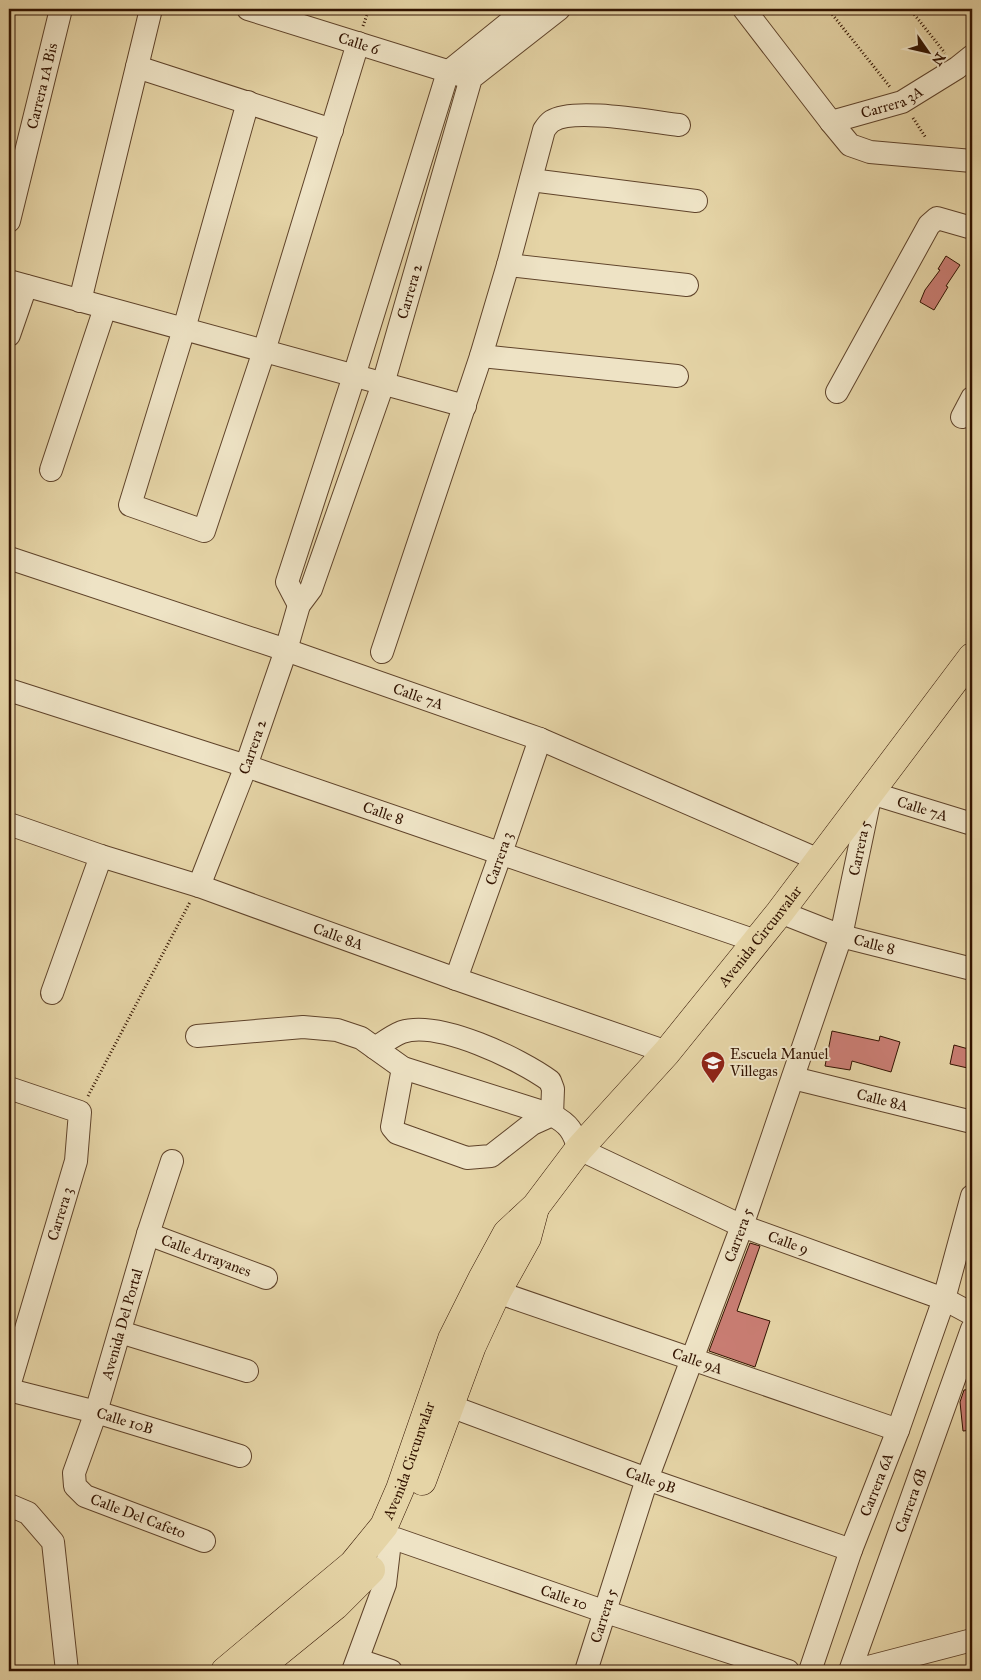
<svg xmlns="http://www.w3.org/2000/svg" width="981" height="1680" viewBox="0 0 981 1680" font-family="'IM FELL Great Primer',serif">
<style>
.building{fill:#c97d73;stroke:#321300}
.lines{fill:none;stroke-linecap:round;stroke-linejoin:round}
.minor-casing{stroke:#5f432a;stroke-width:24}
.major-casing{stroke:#321300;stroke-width:29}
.path{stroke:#321300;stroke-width:3;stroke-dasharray:1 2.5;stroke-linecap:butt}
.minor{stroke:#eee3c5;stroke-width:22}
.major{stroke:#e5d4a6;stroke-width:28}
.labels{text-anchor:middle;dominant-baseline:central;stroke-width:4;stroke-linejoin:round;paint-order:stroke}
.street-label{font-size:15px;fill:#321300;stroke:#eee3c5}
.poi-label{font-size:15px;fill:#321300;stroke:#eee3c5;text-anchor:start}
</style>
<rect width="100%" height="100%" fill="#e5d4a6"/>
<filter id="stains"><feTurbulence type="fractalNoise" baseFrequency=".004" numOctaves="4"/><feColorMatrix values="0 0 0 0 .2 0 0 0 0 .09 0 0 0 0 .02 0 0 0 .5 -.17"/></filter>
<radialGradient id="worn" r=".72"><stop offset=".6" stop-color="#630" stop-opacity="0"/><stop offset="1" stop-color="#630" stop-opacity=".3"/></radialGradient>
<!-- building -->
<g class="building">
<polygon points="946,256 960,265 946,286 948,287 934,310 920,302 925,290 940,270 938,269"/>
<polygon points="832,1031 879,1041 880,1036 900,1042 891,1072 852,1061 850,1070 825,1066"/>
<polygon points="954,1045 972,1050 972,1069 950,1064"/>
<polygon points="750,1243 760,1246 737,1311 770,1321 755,1367 709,1351"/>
<polygon points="972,1389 972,1430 963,1431 960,1402 964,1390"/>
</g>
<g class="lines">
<defs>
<g id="minor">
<path id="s1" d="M248,9L463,76"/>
<polyline points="744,9 831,122 850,145 870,152 972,161"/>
<polyline points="137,67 332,130"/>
<polyline points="248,102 184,329 130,505 204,531 264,351 358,43"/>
<path id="s2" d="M831,122L902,102L957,68L972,56"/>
<polyline points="531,180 696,201"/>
<path id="s3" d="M9,221L61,9"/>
<polyline points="508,265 687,285"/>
<polyline points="9,281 465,406"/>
<polyline points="80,301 151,9"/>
<polyline points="9,335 26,286"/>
<polyline points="481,356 677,376"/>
<polyline points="837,392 929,225 937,218 972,228"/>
<polyline points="962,417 972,398"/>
<polyline points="51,470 105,308"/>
<path id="s4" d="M9,558L286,650L540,739L819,860"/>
<polyline points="299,605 287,582 354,376 448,72 526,9"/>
<path d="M382,652L481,356L508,265L544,130C546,127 549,123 552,121C574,107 652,122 679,125"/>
<path id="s5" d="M9,690L246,766L756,941"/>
<path id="s6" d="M9,824L101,856L199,886L456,979L667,1052"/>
<path id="s7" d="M199,886L246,766L286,650L299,605L311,589L383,384L471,78L559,9"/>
<path id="s8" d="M780,912L841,936L972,969"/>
<path id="s9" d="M456,979L501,853L540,739"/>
<polyline points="52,993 101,856"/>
<path id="s10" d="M197,1036L303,1027L337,1030L361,1038L403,1068L552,1115C569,1124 573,1131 579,1149L742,1226L944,1299L972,1314"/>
<path d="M375,1048C383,1043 392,1036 402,1032C439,1020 520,1059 550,1081L553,1089L552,1115L532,1124L491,1156L467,1158L397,1133L392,1127L403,1068"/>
<path id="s11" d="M793,1078L972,1122"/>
<polyline points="9,1088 80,1112 76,1161 9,1386"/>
<path id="s12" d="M172,1161L148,1234L96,1412L74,1473L75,1486L85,1496L204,1541"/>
<path id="s13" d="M148,1234L266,1278"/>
<path id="s14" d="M497,1292L898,1430"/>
<polyline points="120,1332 247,1371"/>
<path id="s15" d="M9,1390L96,1412L240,1456"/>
<path id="s16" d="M450,1406L647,1479L851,1550"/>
<polyline points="9,1505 28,1513 53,1542 67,1671"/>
<path id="s17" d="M396,1539L606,1612L788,1671"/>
<polyline points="358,1660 391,1671"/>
<polyline points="353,1671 385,1584 389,1550"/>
<path id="s18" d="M586,1671L647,1479L742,1226L841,936L871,793L972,824"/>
<path id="s19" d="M810,1671L851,1550L898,1430L944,1299L972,1196"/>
<path id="s20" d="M850,1671L972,1329"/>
<polyline points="853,1671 972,1640"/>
</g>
<g id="major">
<polyline points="422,1481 472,1346 497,1292 527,1238 535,1208"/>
<path id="s21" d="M225,1671L353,1564L384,1526L400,1489L452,1339L482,1279L507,1233L536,1206L579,1149L667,1052L780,912L972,657"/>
<polyline points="255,1671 335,1606 371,1570"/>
</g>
</defs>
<!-- minor casing -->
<use href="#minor" class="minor-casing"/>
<!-- major casing -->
<use href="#major" class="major-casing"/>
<!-- path -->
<g class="path">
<polyline points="828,9 890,87"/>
<polyline points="910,9 945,53"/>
<polyline points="363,26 369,9"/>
<polyline points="968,82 972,88"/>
<polyline points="913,118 926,138"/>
<polyline points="88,1096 190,902"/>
</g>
<!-- minor -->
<use href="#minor" class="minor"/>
<!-- major -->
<use href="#major" class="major"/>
</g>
<!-- icons -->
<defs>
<symbol id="school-pin" viewBox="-11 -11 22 30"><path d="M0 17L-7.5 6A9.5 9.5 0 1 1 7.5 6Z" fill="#8f2418" stroke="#eee3c5"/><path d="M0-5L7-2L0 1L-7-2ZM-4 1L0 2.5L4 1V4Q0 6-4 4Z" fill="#fff"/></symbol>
</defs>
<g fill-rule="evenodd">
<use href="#school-pin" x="699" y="1049" width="28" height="38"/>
</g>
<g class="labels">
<!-- street labels -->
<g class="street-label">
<text stroke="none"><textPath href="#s1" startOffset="116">Calle 6</textPath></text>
<text stroke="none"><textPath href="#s3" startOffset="139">Carrera 1A Bis</textPath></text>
<text stroke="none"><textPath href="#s2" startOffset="64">Carrera 3A</textPath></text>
<text stroke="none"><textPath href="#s7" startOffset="632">Carrera 2</textPath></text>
<text stroke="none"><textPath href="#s4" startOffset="432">Calle 7A</textPath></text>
<text stroke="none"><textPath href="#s7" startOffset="149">Carrera 2</textPath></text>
<text stroke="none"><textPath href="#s18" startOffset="978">Calle 7A</textPath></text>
<text stroke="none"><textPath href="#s5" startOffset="394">Calle 8</textPath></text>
<text stroke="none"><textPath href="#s18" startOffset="868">Carrera 5</textPath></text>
<text stroke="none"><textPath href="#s9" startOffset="128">Carrera 3</textPath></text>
<text stroke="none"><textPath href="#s6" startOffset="348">Calle 8A</textPath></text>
<text stroke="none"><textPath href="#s21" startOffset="925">Avenida Circunvalar</textPath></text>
<text stroke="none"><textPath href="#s8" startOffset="100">Calle 8</textPath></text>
<text stroke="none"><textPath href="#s11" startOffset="92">Calle 8A</textPath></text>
<text transform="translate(60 1214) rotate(-73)">Carrera 3</text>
<text stroke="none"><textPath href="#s18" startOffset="462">Carrera 5</textPath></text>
<text stroke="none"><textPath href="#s10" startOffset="648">Calle 9</textPath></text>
<text stroke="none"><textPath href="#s13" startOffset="62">Calle Arrayanes</textPath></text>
<text transform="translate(122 1324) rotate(-74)">Avenida Del Portal</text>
<text stroke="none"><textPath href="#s14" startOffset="212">Calle 9A</textPath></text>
<text stroke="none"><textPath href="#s15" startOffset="120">Calle 10B</textPath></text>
<text stroke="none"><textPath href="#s21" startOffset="286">Avenida Circunvalar</textPath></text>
<text stroke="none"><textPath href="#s16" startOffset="214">Calle 9B</textPath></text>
<text stroke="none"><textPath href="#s19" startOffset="198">Carrera 6A</textPath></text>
<text stroke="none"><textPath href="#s20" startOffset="181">Carrera 6B</textPath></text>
<text stroke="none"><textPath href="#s12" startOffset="411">Calle Del Cafeto</textPath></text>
<text stroke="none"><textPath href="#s17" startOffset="178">Calle 10</textPath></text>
<text stroke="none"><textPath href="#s18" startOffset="58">Carrera 5</textPath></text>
</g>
<!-- poi labels -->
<g class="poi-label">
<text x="730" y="1054">Escuela Manuel<tspan x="730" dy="17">Villegas</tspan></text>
</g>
</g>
<!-- margin -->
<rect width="981" height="1680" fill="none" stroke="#e5d4a6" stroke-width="30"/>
<rect x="10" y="10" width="961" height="1660" fill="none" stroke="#321300" stroke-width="2.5"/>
<rect x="15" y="15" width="951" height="1650" fill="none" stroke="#321300"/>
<!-- north arrow -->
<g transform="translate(928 52) rotate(124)" stroke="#eee3c5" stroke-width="4" paint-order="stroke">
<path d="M0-4L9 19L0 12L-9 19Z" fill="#321300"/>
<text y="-8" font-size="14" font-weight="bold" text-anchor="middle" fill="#321300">N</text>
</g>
<rect width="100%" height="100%" filter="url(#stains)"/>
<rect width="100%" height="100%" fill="url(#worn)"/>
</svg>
